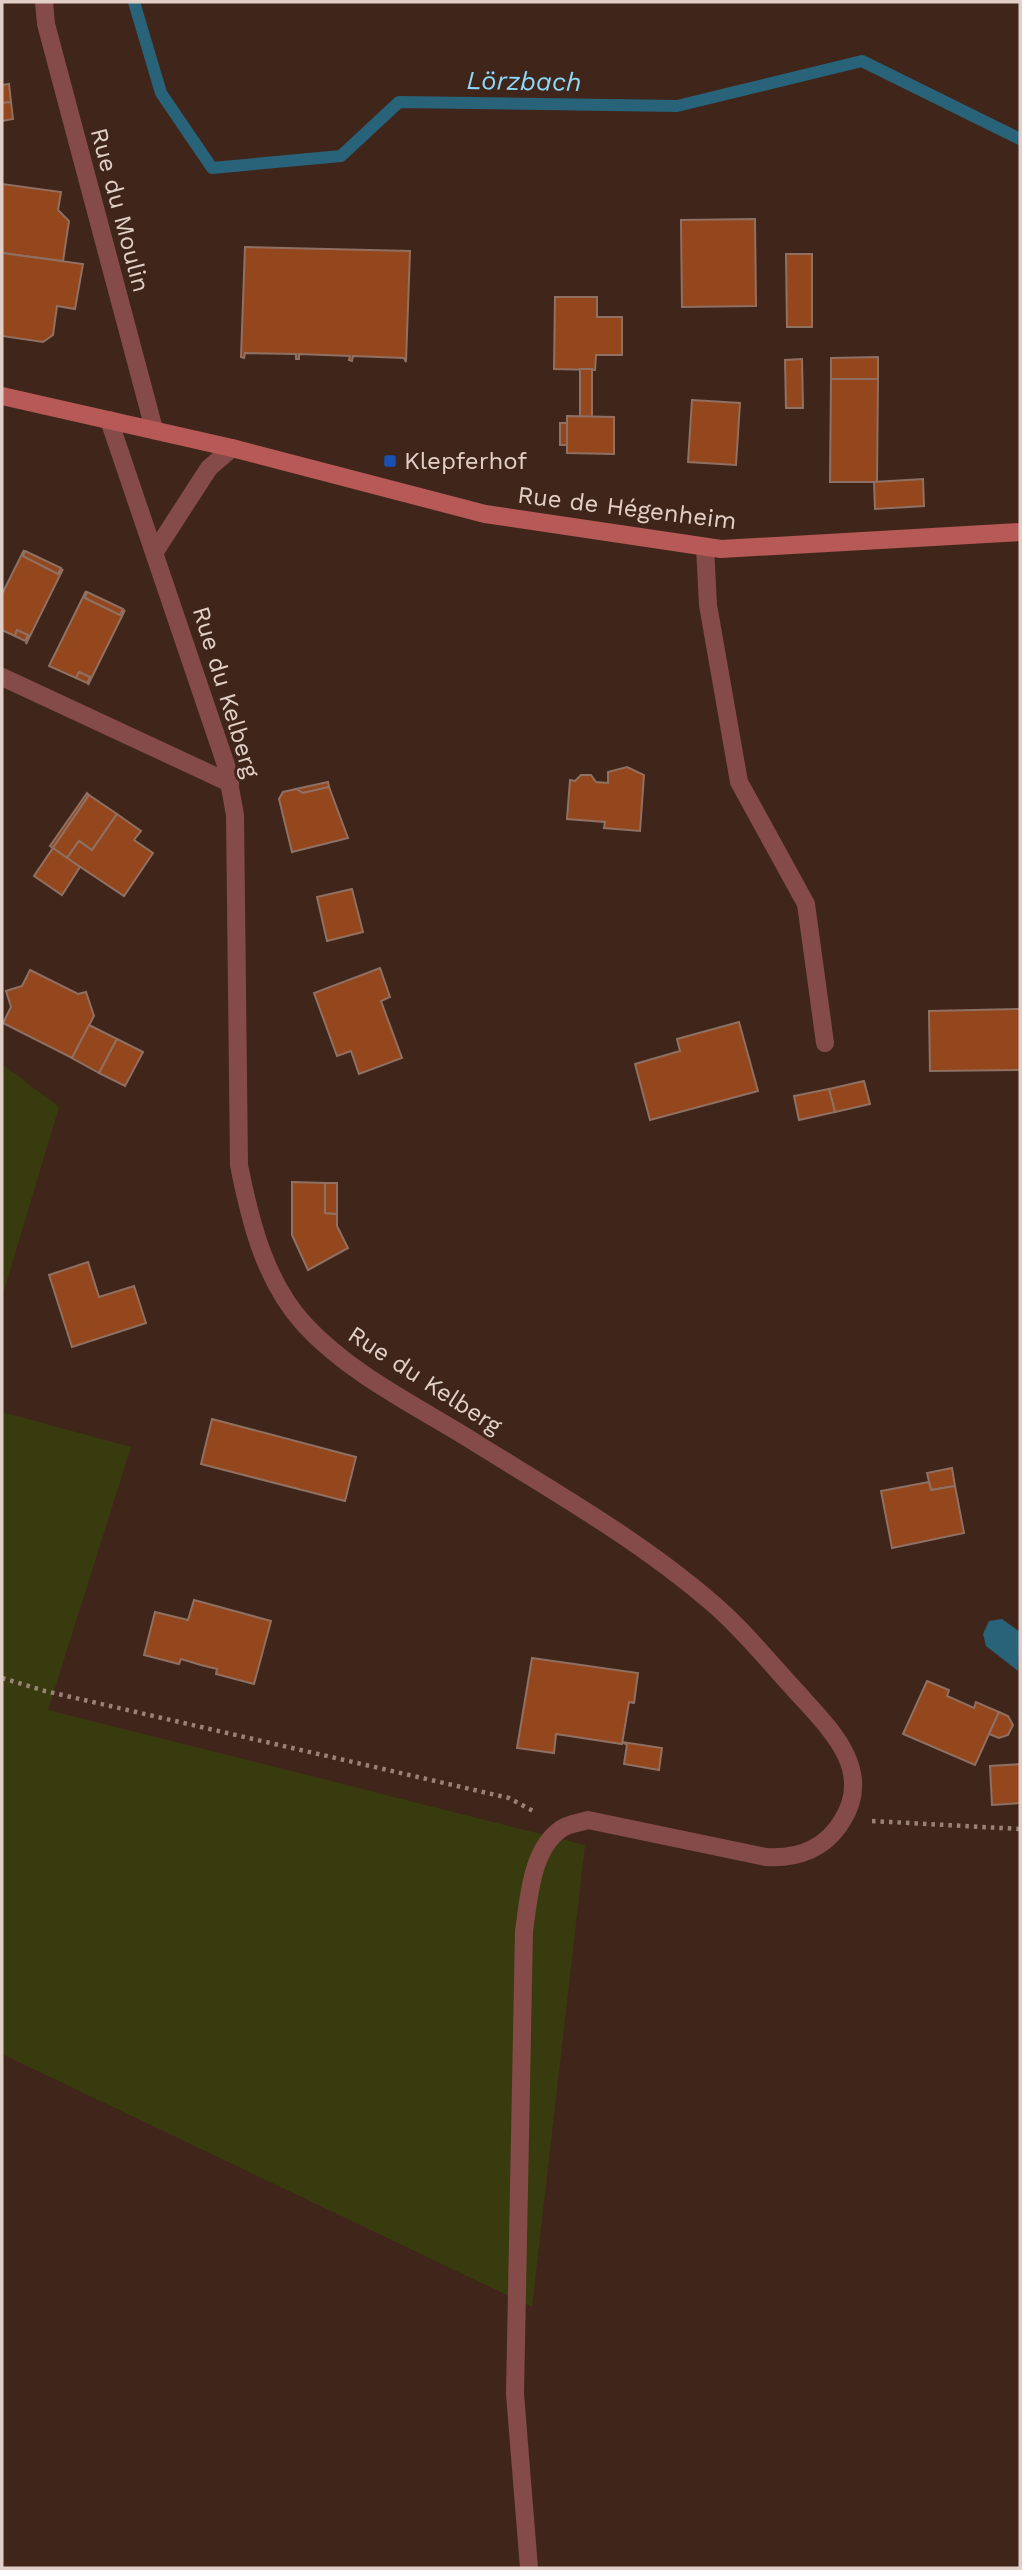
<svg xmlns="http://www.w3.org/2000/svg" width="1022" height="2570" viewBox="0 0 1022 2570" font-family="'Work Sans',sans-serif">
<style>
.green{fill:#383b0e}
.water{fill:#28637a}
.lines{fill:none;stroke-linecap:round;stroke-linejoin:round}
.stream{stroke:#28637a;stroke-width:12}
.building{fill:#94461d;stroke:#8f7062;stroke-width:2}
.path{stroke:#988279;stroke-width:4.5;stroke-dasharray:3.5 5;stroke-linecap:butt}
.service{stroke:#854b48;stroke-width:18}
.minor{stroke:#854b48;stroke-width:18}
.secondary{stroke:#b65957;stroke-width:18}
.transit-dot{fill:#1a4fb4;stroke:#40261a;stroke-width:2.5}
.labels{text-anchor:middle;dominant-baseline:central;stroke-width:6;stroke-linejoin:round;paint-order:stroke}
.street-label{font-size:24px;fill:#e2d0c8;stroke:#40261a}
.poi-label{font-size:24px;fill:#e2d0c8;stroke:#40261a;text-anchor:start}
.water-label{font-size:26px;font-style:italic;fill:#8cd9f9;stroke:#40261a}
</style>
<rect width="100%" height="100%" fill="#40261a"/>
<!-- green -->
<g class="green">
<polygon points="2,1064 59,1107 2,1297"/>
<polygon points="2,1412 131,1447 48,1710 585,1845 532,2307 2,2054"/>
</g>
<!-- water -->
<polygon class="water" points="1002,1619 1020,1632 1018,1671 986,1646 983,1634 989,1621"/>
<g class="lines">
<!-- stream -->
<polyline class="stream" points="134,2 161,93 212,168 341,156 399,102 677,106 862,61 1020,139"/>
</g>
<!-- building -->
<g class="building">
<polygon points="9,84 11,102 2,103 2,85"/>
<polygon points="11,102 13,119 2,121 2,103"/>
<polygon points="2,184 61,192 58,210 69,221 63,261 2,253"/>
<polygon points="755,219 756,306 682,307 681,220"/>
<polygon points="245,247 410,251 406,362 404,358 353,356 352,361 349,360 350,356 299,354 299,359 296,359 296,354 245,353 244,358 241,357"/>
<polygon points="2,253 83,264 75,309 57,306 53,335 43,342 2,336"/>
<polygon points="786,254 812,254 812,327 787,327"/>
<polygon points="555,297 597,297 597,317 622,317 622,355 596,355 595,370 554,369"/>
<polygon points="878,357 878,379 831,379 831,358"/>
<polygon points="802,359 803,408 786,408 785,360"/>
<rect x="580" y="369" width="12" height="48"/>
<polygon points="831,379 878,379 877,482 830,482"/>
<polygon points="692,400 740,403 736,465 688,462"/>
<polygon points="567,416 614,417 614,454 567,453"/>
<rect x="560" y="423" width="7" height="22"/>
<polygon points="923,479 924,506 875,509 874,482"/>
<polygon points="24,550 23,556 58,574 63,569 26,644 28,635 17,630 15,636 2,630 2,594"/>
<polygon points="25,551 61,568 58,574 23,556"/>
<polygon points="86,591 85,598 120,615 125,610 88,685 90,677 79,672 76,678 49,666"/>
<polygon points="87,592 123,609 120,615 85,598"/>
<polygon points="17,630 28,635 25,641 15,636"/>
<polygon points="79,672 90,677 87,683 76,678"/>
<polygon points="627,767 644,775 640,831 604,828 605,822 567,819 570,780 575,781 581,775 591,775 596,782 608,783 608,772"/>
<polygon points="328,782 329,787 303,793 296,789"/>
<polygon points="329,787 348,838 292,852 279,799 283,792 296,789 303,793"/>
<polygon points="87,793 89,795 53,848 50,846"/>
<polygon points="89,795 117,814 92,850 79,841 67,858 53,848"/>
<polygon points="117,814 141,831 134,840 153,853 124,896 67,858 79,841 92,850"/>
<polygon points="53,848 80,867 62,895 34,876"/>
<polygon points="352,889 363,932 327,941 317,897"/>
<polygon points="380,968 390,997 381,1001 402,1058 359,1074 351,1051 337,1056 314,993"/>
<polygon points="30,970 78,994 86,992 94,1016 72,1058 3,1023 11,1007 6,991 22,986"/>
<polygon points="1020,1009 1020,1070 930,1071 929,1011"/>
<polygon points="739,1022 758,1091 650,1120 635,1064 680,1051 677,1039"/>
<polygon points="89,1025 117,1039 99,1073 72,1058"/>
<polygon points="117,1039 143,1052 125,1086 99,1073"/>
<polygon points="864,1081 870,1104 835,1112 829,1089"/>
<polygon points="829,1089 835,1112 799,1120 794,1096"/>
<polygon points="292,1182 325,1183 325,1213 337,1214 337,1226 348,1248 308,1270 292,1235"/>
<polygon points="325,1183 337,1183 337,1214 325,1213"/>
<polygon points="88,1262 99,1297 134,1286 146,1323 72,1347 49,1275"/>
<polygon points="212,1419 356,1457 345,1501 201,1464"/>
<polygon points="952,1468 955,1486 931,1490 927,1473"/>
<polygon points="929,1482 931,1490 955,1486 964,1533 892,1548 881,1491"/>
<polygon points="194,1600 271,1621 254,1684 216,1674 217,1669 201,1665 181,1659 179,1664 144,1655 155,1612 188,1620"/>
<polygon points="532,1658 638,1673 634,1703 629,1702 622,1744 556,1734 554,1753 517,1748"/>
<polygon points="927,1681 949,1690 947,1696 974,1708 976,1702 999,1712 975,1765 903,1734"/>
<polygon points="999,1712 1008,1716 1013,1725 1008,1735 999,1738 989,1734"/>
<polygon points="622,1742 662,1748 659,1770 624,1764 627,1745"/>
<polygon points="1020,1764 1020,1803 992,1805 990,1766"/>
</g>
<g class="lines">
<!-- path -->
<g class="path">
<polyline points="2,1678 45,1691 509,1798 535,1812"/>
<polyline points="872,1821 1020,1829"/>
</g>
<!-- service -->
<g class="service">
<polyline points="705,547 708,605 739,782 806,904 825,1043"/>
<polyline points="2,677 230,783"/>
</g>
<!-- minor -->
<g class="minor">
<polyline points="44,2 46,24 154,429"/>
<path d="M109,420L226,765L235,815L239,1165C250,1221 265,1282 305,1325C352,1376 421,1408 479,1445C558,1494 640,1541 711,1602C741,1627 768,1661 795,1690C828,1727 875,1769 842,1821C825,1849 797,1859 766,1857L588,1820C579,1823 568,1824 561,1829C531,1850 529,1898 524,1931L515,2394L529,2568"/>
<polyline points="156,550 209,468 232,448"/>
</g>
<!-- secondary -->
<polyline class="secondary" points="2,396 232,448 485,514 721,549 1020,532"/>
</g>
<!-- markers -->
<rect class="transit-dot" x="383" y="454" width="14" height="14" rx="3.5"/>
<g class="labels">
<!-- street labels -->
<g class="street-label">
<text transform="translate(120 210) rotate(75)">Rue du Moulin</text>
<text transform="translate(627 508) rotate(7)">Rue de Hégenheim</text>
<text transform="translate(226 692) rotate(73)">Rue du Kelberg</text>
<text transform="translate(425 1380) rotate(33)">Rue du Kelberg</text>
</g>
<!-- poi labels -->
<g class="poi-label">
<text x="404" y="461">Klepferhof</text>
</g>
<!-- water labels -->
<g class="water-label">
<text transform="translate(524 81) rotate(1)">Lörzbach</text>
</g>
</g>
<!-- border -->
<rect width="1022" height="2570" fill="none" stroke="#e2d0c8" stroke-width="7"/>
</svg>
